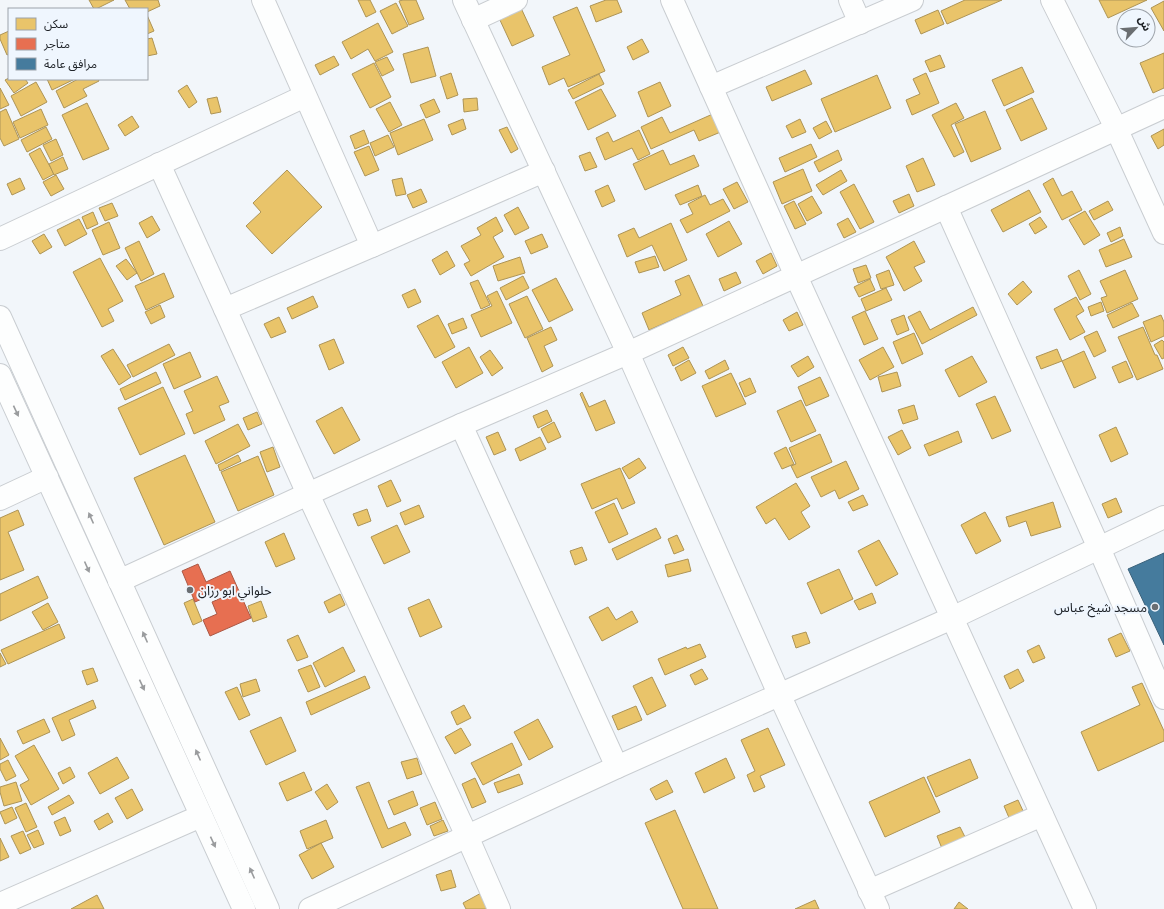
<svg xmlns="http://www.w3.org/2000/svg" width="1164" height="909" viewBox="0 0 1164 909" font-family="Cabin,'Noto Sans Arabic',sans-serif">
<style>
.homes{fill:#e9c46a;stroke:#ad9456}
.shops{fill:#e76f51;stroke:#ab5845}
.public{fill:#457b9d;stroke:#3a617a}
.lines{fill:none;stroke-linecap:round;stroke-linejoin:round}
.minor-casing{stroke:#c9cdd1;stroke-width:24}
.major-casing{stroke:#c9cdd1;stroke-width:24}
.minor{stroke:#fdfefe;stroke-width:22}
.major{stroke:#fdfefe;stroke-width:22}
.oneway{fill:#9a9c9e}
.poi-dot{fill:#6a6e72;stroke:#eff6fe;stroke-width:1.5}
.labels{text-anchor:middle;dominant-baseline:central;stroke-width:4;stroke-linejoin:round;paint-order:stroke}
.poi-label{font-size:13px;fill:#202429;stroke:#eff6fe;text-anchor:start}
</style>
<rect width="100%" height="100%" fill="#f2f6fa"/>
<!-- homes -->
<g class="homes">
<polygon points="89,0 114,0 96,9 94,9"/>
<polygon points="125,0 158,0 160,6 147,12 147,9 130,9"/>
<polygon points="358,0 370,0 376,12 366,17"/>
<polygon points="403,0 416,0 424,19 409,25 399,1"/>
<polygon points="606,0 617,0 622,12 596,22 590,6"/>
<polygon points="965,0 1002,0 947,24 941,11"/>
<polygon points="1099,0 1147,0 1108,18"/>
<polygon points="1164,1 1164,31 1151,8"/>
<polygon points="396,3 408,26 392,34 380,11"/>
<polygon points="577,7 605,71 568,87 564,78 549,85 542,67 570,55 553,17"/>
<polygon points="521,8 534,36 512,46 499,18"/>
<polygon points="938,10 944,24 921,34 915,20"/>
<polygon points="147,15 154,31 147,34"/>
<polygon points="378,23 393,52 375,61 368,49 351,59 342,42"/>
<polygon points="9,31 9,54 7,55 0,39 0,35"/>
<polygon points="152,38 157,54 147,56 147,39"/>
<polygon points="642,39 649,52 633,60 627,47"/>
<polygon points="428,47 436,76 411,83 403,54"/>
<polygon points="1164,53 1164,88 1153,93 1140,63"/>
<polygon points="940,55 945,67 930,72 925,61"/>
<polygon points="334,56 339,65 320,75 315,65"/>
<polygon points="387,57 394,70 382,76 375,62"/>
<polygon points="374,63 391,97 370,108 352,74"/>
<polygon points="1022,67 1034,92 1004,106 992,80"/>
<polygon points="805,70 812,84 772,101 766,87"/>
<polygon points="451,73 458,95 447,99 440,77"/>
<polygon points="926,73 939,103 912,115 906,100 920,94 913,79"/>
<polygon points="599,74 604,84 573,99 568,90"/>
<polygon points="877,75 891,108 835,132 821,99"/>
<polygon points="9,78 9,79 25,79 28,83 14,93 5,80"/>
<polygon points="47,79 75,79 52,90"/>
<polygon points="78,79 98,79 99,81 83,89 87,96 64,108 56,91"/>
<polygon points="36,82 47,102 21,116 11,96"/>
<polygon points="660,82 671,106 648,117 638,92"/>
<polygon points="187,85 197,102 189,108 178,91"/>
<polygon points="0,88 9,105 0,109"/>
<polygon points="601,89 616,116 588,130 575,102"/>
<polygon points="217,97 221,112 211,114 207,99"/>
<polygon points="477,98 478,110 464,112 463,99"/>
<polygon points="1032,98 1047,129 1021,141 1006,110"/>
<polygon points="434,99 440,112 426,118 420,105"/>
<polygon points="390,102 402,125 389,132 376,109"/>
<polygon points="87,103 109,149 83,160 62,115"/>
<polygon points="956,103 964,118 951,125 964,152 954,157 932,115"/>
<polygon points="6,109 19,139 4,146 0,138 0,112"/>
<polygon points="41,109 48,125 20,138 13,122"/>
<polygon points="985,111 1001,149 971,162 955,124"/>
<polygon points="715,113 723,131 699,141 694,130 651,149 641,127 662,117 670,133"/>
<polygon points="132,116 139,127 125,136 118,125"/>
<polygon points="424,119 433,140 398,155 390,133"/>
<polygon points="463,119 466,129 452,135 448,125"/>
<polygon points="800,119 806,132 792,138 786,126"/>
<polygon points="826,121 832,132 819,139 813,128"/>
<polygon points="46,127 52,139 27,152 21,140"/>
<polygon points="507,127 518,149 511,153 499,130"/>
<polygon points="1164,129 1164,145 1158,149 1151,136"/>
<polygon points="364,130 369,143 355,149 350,136"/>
<polygon points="639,130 650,154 638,160 632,148 605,160 596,138 608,132 613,142"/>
<polygon points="388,135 394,147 375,156 370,143"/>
<polygon points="56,139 63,155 51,161 43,145"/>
<polygon points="811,144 817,157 785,172 779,158"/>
<polygon points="369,146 379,170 365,176 354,152"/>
<polygon points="40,148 54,174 43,180 29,154"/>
<polygon points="663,150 670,165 694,155 699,166 645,190 633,164"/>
<polygon points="838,150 842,160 819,172 814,162"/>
<polygon points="590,152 597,167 585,171 579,156"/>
<polygon points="63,157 68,169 54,175 49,164"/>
<polygon points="923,158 935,185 917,192 906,166"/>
<polygon points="803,169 812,191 782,204 773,182"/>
<polygon points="287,170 322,207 272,254 246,226 261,212 253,203"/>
<polygon points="841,170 847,181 823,195 816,185"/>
<polygon points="56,175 64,189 51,196 43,182"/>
<polygon points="20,178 25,189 12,195 7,184"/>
<polygon points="402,178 406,194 396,196 392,180"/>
<polygon points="1053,178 1062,196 1072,191 1082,210 1062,220 1043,184"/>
<polygon points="737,182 748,202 734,209 723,189"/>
<polygon points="854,184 874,222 860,229 840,192"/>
<polygon points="608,185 615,201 602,207 595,191"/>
<polygon points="698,185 702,196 680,205 675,195"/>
<polygon points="421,189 427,202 413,208 407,195"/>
<polygon points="1029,190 1041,212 1003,232 991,210"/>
<polygon points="909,194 914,206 899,213 893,201"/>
<polygon points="705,195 710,205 723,199 730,211 687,233 680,220 693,214 688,204"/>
<polygon points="812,196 822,213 807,221 798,204"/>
<polygon points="794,201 806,224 795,229 784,206"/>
<polygon points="1108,201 1113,210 1094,220 1089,211"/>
<polygon points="112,203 118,216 105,221 99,208"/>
<polygon points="518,207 529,228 515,235 504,215"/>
<polygon points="1085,211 1100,235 1084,245 1069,220"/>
<polygon points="93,212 98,224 87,229 82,217"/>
<polygon points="152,216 160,230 147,238 139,223"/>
<polygon points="496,217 503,231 493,237 504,257 471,276 464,264 470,261 461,246 481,235 477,228"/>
<polygon points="1040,217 1047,227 1035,234 1029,224"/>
<polygon points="848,218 856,232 844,238 837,224"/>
<polygon points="79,219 87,234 65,246 57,230"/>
<polygon points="729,221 742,244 718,257 706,234"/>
<polygon points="109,222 120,248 103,255 92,230"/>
<polygon points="671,223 687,260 664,271 652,245 627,257 618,235 634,228 639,238"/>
<polygon points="1120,227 1123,236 1111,242 1107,233"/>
<polygon points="44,234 52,247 40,254 32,241"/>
<polygon points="542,234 548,247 531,254 525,241"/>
<polygon points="1124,239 1132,257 1106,267 1099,250"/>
<polygon points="139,241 154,274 141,281 125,248"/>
<polygon points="914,241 925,262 914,267 922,281 904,291 886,257"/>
<polygon points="447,251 455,266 440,275 432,260"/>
<polygon points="771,253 777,266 763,274 756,261"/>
<polygon points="655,256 659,267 639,273 635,262"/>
<polygon points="520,257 525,273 498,281 493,266"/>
<polygon points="100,258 123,301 108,309 114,321 102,327 73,272"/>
<polygon points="126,259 137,273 127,280 116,266"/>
<polygon points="866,265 871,278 858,283 853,269"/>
<polygon points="889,270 894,285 881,289 876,275"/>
<polygon points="1079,270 1091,294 1080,300 1068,276"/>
<polygon points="1125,270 1138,299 1107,313 1101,298 1107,296 1100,281"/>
<polygon points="736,272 741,283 724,291 719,279"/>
<polygon points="164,273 174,297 146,310 135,286"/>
<polygon points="689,275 703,306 649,330 642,313 681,295 675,281"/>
<polygon points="523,276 529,288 506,300 500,288"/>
<polygon points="556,278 573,310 549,322 532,290"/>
<polygon points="870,279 875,290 859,297 854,287"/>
<polygon points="478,280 490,305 481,309 470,283"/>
<polygon points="1023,281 1032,292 1017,305 1008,294"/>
<polygon points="886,288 892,300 866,311 861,299"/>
<polygon points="415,289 421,302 408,308 402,295"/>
<polygon points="497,291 512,323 481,337 471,315 492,306 487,296"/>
<polygon points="313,296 318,307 292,319 287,308"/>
<polygon points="527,296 543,329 525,338 509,304"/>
<polygon points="1076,297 1084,311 1076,316 1085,332 1070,340 1054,309"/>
<polygon points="1101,302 1104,311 1091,316 1088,307"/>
<polygon points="1132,303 1139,316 1113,328 1107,315"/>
<polygon points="160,305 165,317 151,324 145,312"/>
<polygon points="973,307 977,315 922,344 908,317 920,311 930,330"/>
<polygon points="865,311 878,339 864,345 852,317"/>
<polygon points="797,312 803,325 789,331 783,320"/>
<polygon points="438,315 455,347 435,358 417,326"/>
<polygon points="904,315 909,330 897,335 891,320"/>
<polygon points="1161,315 1164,322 1164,336 1151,342 1143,322"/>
<polygon points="279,317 286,332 271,338 264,324"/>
<polygon points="463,318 467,328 452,334 448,324"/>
<polygon points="551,327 557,340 544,346 553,366 542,372 527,338"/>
<polygon points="1143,327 1155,355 1157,355 1163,369 1137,380 1118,337"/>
<polygon points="1097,331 1106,351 1094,357 1084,337"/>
<polygon points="914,333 923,354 902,364 893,342"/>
<polygon points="334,339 344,363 329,370 319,345"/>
<polygon points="1162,340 1164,342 1164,358 1162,359 1154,345"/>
<polygon points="169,344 175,355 133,377 127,365"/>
<polygon points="469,347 483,373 456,388 442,362"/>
<polygon points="683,347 689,358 673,366 668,355"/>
<polygon points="883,347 894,367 870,380 859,360"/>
<polygon points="113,349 131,377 119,385 101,356"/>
<polygon points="1057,349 1062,361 1041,369 1036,357"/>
<polygon points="490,350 503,368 492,376 480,357"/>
<polygon points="1084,351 1096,378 1074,388 1062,361"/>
<polygon points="190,352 201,377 174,389 163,364"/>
<polygon points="808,356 814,367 798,377 791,366"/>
<polygon points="972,356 987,382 959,397 945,370"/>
<polygon points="689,360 696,373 681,381 675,368"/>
<polygon points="725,360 729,369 709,379 705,371"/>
<polygon points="1126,361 1133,377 1119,383 1112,367"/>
<polygon points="156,372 161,383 125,400 120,389"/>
<polygon points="897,372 901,386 882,392 878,377"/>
<polygon points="731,373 746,404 716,417 702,386"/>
<polygon points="217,376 229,402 219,406 225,420 194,434 186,414 193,411 184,391"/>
<polygon points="820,377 829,396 806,406 798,387"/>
<polygon points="750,378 756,392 745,397 739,383"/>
<polygon points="163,387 185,434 140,455 118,408"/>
<polygon points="582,392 589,407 605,400 615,423 596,431 580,394"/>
<polygon points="995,396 1011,431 992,439 976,404"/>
<polygon points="801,400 816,431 791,442 777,411"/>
<polygon points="914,405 918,419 903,424 898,410"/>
<polygon points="342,407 360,440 334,454 316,421"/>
<polygon points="547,410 552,421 538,428 533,416"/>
<polygon points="257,412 262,424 248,430 243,418"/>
<polygon points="554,422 561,437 548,443 541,429"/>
<polygon points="238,424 250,446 216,464 205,441"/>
<polygon points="1116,427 1128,454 1111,462 1099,435"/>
<polygon points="902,430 911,448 898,455 888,437"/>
<polygon points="958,431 962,442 929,456 924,445"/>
<polygon points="498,432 506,450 494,455 486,437"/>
<polygon points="820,434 832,462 797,478 791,466 796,464 789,448"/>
<polygon points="540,437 546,449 520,461 515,449"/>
<polygon points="273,447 280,467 267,472 260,452"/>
<polygon points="786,447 794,464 782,469 774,453"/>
<polygon points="185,455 215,522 164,545 134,478"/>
<polygon points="238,455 241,461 220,471 218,465"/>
<polygon points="258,456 274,495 238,511 221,472"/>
<polygon points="639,458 646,468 629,479 622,468"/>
<polygon points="846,461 859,489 839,499 835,490 821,497 811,477"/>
<polygon points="620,468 635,503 622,509 617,498 592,509 581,484"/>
<polygon points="391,480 401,501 387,507 378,486"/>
<polygon points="796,483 810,506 801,512 810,527 789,540 775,518 766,524 756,507"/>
<polygon points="863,495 868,505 853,511 848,502"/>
<polygon points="1116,498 1122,512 1108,518 1102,504"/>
<polygon points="1053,502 1061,527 1031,536 1026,521 1009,527 1006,517"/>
<polygon points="614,503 628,534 609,543 595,512"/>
<polygon points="419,505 424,517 405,525 400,513"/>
<polygon points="367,509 371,521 358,526 353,514"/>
<polygon points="18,510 24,525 8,532 24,570 0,580 0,518"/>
<polygon points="985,512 1001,541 976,554 961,525"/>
<polygon points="397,525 410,552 384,564 371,537"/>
<polygon points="656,528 661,538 617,560 612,549"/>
<polygon points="284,533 295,559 276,567 265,542"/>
<polygon points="677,535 684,550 674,554 668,539"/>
<polygon points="879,540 898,574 876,586 858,551"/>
<polygon points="582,547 587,560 575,565 570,551"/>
<polygon points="688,559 691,571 668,577 665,565"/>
<polygon points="839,569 853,599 821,614 807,583"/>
<polygon points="38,576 48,598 0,621 0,594"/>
<polygon points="872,593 876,603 859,610 854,601"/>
<polygon points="340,594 345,605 329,613 324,602"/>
<polygon points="193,599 202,621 193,625 184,603"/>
<polygon points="429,599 442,627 420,637 408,608"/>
<polygon points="261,601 267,617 253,622 248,606"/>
<polygon points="48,603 58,622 43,630 32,612"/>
<polygon points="608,607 616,620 632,611 638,622 602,641 589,617"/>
<polygon points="59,624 65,638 8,664 1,650"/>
<polygon points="806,632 810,643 796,648 792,636"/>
<polygon points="1121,633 1130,651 1116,657 1108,639"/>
<polygon points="298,635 308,657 297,661 287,640"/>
<polygon points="700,644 706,657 665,675 658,659 686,647 687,649"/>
<polygon points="1039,645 1045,658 1033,663 1027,651"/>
<polygon points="343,647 355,671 325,687 313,663"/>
<polygon points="0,653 6,664 0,667"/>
<polygon points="311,665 320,687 308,692 298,670"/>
<polygon points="93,668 98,681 87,685 82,671"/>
<polygon points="702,669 708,679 695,685 690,675"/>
<polygon points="1018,669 1024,681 1010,689 1004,676"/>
<polygon points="365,676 370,688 311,715 306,702"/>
<polygon points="652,677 666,706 647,715 633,686"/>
<polygon points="256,679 260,691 243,697 240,684"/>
<polygon points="1142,683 1164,731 1164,741 1098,771 1081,732 1140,705 1132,687"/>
<polygon points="237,687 250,715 239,720 225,692"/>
<polygon points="93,700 96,708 69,720 75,735 62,741 52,718"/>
<polygon points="464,705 471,718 457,725 451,712"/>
<polygon points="636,706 642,720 618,730 612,716"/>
<polygon points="281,717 296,751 266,765 250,731"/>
<polygon points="44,719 50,732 23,744 17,731"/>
<polygon points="538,719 553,747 529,760 514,732"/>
<polygon points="461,728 471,745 455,754 445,737"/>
<polygon points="768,728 785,765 760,776 765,787 754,792 747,775 755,771 741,740"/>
<polygon points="0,738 9,755 0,760"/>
<polygon points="512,743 522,765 483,785 471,763"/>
<polygon points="34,745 59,789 31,805 20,785 29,780 15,756"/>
<polygon points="117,757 129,778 100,794 88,773"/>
<polygon points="417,758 422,774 407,779 401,762"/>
<polygon points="726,758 735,778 704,793 695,773"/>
<polygon points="970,759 978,778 936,797 927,777"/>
<polygon points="8,760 16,776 6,781 0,769 0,764"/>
<polygon points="70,767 75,777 63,784 58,773"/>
<polygon points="304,772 312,790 287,801 279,783"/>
<polygon points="519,774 523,784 498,793 494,783"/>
<polygon points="924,777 940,812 885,837 869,802"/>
<polygon points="475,778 486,802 472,808 462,784"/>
<polygon points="667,780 673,792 656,800 650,789"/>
<polygon points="16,782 22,801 4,806 0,792 0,787"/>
<polygon points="369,782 388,829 405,822 411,835 382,848 356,787"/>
<polygon points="327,784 338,802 327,810 315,792"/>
<polygon points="132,789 143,810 127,819 115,798"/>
<polygon points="413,791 418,805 394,815 388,801"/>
<polygon points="69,795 74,803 52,815 48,807"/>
<polygon points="1018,800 1024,813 1010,820 1004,806"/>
<polygon points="435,802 442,819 427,825 420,808"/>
<polygon points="26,803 37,827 26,832 15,808"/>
<polygon points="12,807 17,818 5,824 0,812"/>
<polygon points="675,810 718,909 683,909 645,823"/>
<polygon points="108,813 113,822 99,830 94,821"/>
<polygon points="65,817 71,831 60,836 54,822"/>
<polygon points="326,820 333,838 307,849 300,831"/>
<polygon points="443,820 448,831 434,836 430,826"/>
<polygon points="960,827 967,841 943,851 937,836"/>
<polygon points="38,830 44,844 34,848 27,835"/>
<polygon points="23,831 31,849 20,854 11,836"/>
<polygon points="0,838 9,857 0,861"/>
<polygon points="321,843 334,867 312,879 299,855"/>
<polygon points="451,870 456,887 441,891 436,875"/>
<polygon points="483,892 491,909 466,909 463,903"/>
<polygon points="97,895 104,909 71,909"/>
<polygon points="815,900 819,909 795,909"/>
<polygon points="959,902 968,909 954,909"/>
</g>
<!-- shops -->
<polygon class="shops" points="198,564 206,582 230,571 251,618 210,636 203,620 217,614 212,602 226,596 224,589 195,602 182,571"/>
<!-- public -->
<polygon class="public" points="1164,553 1164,645 1128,569"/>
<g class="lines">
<defs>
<g id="minor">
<polyline points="263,0 372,246"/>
<polyline points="464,0 628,353 779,694 878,909"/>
<polyline points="672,0 796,276 1085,909"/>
<polyline points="850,0 860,23"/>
<polyline points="1052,0 1116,128 1164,233"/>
<polyline points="473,20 516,0"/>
<polyline points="711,87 912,0"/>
<polyline points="159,164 225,309 308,494 467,836 499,909"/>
<polyline points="946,207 1099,548 1164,698"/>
<polyline points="0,239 305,96"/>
<polyline points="225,309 372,246 544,171"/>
<polyline points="461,425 617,767"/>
<polyline points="0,499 47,477"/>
<polyline points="119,581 308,494 461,425 628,353 1164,107"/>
<polyline points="869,891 1042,815"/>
<polyline points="0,904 201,816"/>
<polyline points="310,909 617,767 952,618 1164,517"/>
</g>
<g id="major">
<polyline points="0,317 268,909"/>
<polyline points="0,375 244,909"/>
</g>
</defs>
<!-- minor casing -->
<use href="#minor" class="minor-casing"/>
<!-- major casing -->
<use href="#major" class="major-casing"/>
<!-- minor -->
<use href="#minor" class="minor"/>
<!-- major -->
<use href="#major" class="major"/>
</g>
<!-- one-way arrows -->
<defs><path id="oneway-solid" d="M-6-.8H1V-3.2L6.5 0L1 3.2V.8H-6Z"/></defs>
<g class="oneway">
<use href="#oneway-solid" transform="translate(16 411) rotate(65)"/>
<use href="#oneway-solid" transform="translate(91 518) rotate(-114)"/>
<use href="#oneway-solid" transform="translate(87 567) rotate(66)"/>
<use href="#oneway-solid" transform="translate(145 637) rotate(-114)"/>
<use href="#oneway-solid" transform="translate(142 685) rotate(65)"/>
<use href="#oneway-solid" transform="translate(198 755) rotate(-114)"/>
<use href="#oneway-solid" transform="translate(213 842) rotate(65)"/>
<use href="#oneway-solid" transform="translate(252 873) rotate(-114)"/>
</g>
<!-- markers -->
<g class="poi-dot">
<circle cx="190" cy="590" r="4"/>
<circle cx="1155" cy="607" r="4"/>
</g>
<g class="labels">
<!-- poi labels -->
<g class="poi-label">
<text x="198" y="590">حلواني ابو رزان</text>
<text x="1147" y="607" text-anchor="end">مسجد شيخ عباس</text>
</g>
</g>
<!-- legend -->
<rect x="8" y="8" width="140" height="72" fill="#eff6fe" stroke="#9ca2a9"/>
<rect x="16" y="18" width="20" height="12" fill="#e9c46a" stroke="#9ca2a9"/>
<text x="44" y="28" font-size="12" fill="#202429">سكن</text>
<rect x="16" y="38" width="20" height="12" fill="#e76f51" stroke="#9ca2a9"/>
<text x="44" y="48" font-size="12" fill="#202429">متاجر</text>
<rect x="16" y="58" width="20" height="12" fill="#457b9d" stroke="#9ca2a9"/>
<text x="44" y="68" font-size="12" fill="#202429">مرافق عامة</text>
<!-- north arrow -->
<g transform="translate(1136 28) rotate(64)"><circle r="19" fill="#eff6fe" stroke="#9ca2a9"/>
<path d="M0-3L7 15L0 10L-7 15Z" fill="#6a6e72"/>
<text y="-6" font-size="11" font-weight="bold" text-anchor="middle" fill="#202429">ش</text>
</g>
</svg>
